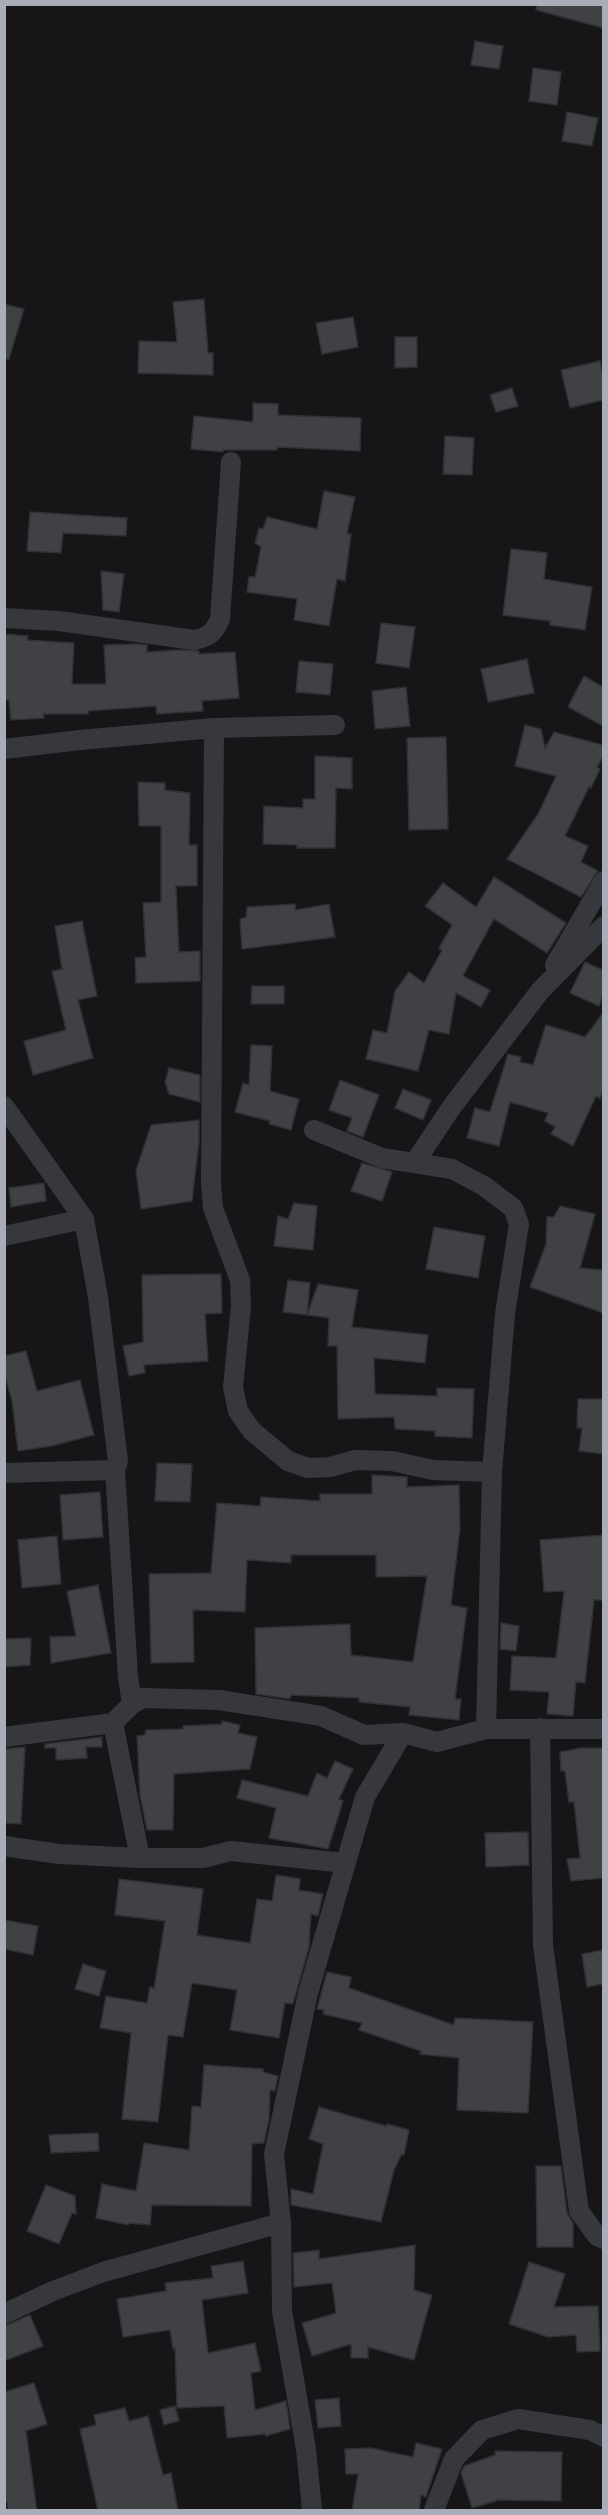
<svg xmlns="http://www.w3.org/2000/svg" width="608" height="2515" viewBox="0 0 608 2515" font-family="'Alegreya Sans',sans-serif">
<style>
.building{fill:#404145;stroke:#303034;stroke-width:1.5}
.lines{fill:none;stroke-linecap:round;stroke-linejoin:round}
.minor{stroke:#37383d;stroke-width:20}
</style>
<rect width="100%" height="100%" fill="#161618"/>
<!-- building -->
<g class="building">
<polygon points="537,4 603,4 603,28 536,10"/>
<polygon points="475,41 503,46 499,69 471,65"/>
<polygon points="533,68 561,72 557,105 529,101"/>
<polygon points="567,112 598,118 592,146 562,141"/>
<polygon points="204,299 208,353 213,353 213,375 138,373 139,341 177,342 173,302"/>
<polygon points="4,304 24,309 9,359 4,359"/>
<polygon points="353,317 358,347 322,354 316,323"/>
<polygon points="395,337 417,337 417,367 395,368"/>
<polygon points="600,361 603,376 603,400 570,408 561,370"/>
<polygon points="512,388 518,406 496,412 490,395"/>
<polygon points="253,403 278,404 278,415 361,418 360,451 277,447 277,450 223,450 223,452 191,449 194,416 253,422"/>
<polygon points="445,436 474,438 472,475 443,474"/>
<polygon points="324,491 355,497 347,534 351,534 345,581 337,579 329,626 294,620 297,599 247,592 249,577 255,577 261,547 255,543 259,528 263,529 267,517 317,529"/>
<polygon points="30,512 127,518 126,536 63,533 61,553 27,551"/>
<polygon points="511,549 547,553 544,579 592,587 585,630 550,625 550,621 503,615"/>
<polygon points="101,571 124,574 119,612 103,610"/>
<polygon points="381,623 415,627 409,668 376,663"/>
<polygon points="4,634 28,636 27,640 74,643 72,684 106,684 104,645 136,644 147,645 147,652 178,650 199,651 199,654 235,652 239,698 202,701 203,711 157,714 156,706 88,711 88,714 43,714 44,718 11,720 9,700 4,700"/>
<polygon points="527,659 534,693 488,702 481,669"/>
<polygon points="299,661 333,664 330,695 296,692"/>
<polygon points="584,676 603,687 603,726 568,707"/>
<polygon points="406,687 410,726 375,729 372,691"/>
<polygon points="525,725 541,729 545,748 554,732 603,745 603,756 597,767 600,769 591,788 589,787 565,836 588,846 581,862 598,871 581,897 507,859 538,814 556,776 515,766"/>
<polygon points="446,737 448,829 409,830 407,738"/>
<polygon points="315,756 352,758 352,789 336,788 335,848 297,848 297,845 263,844 264,806 303,808 303,799 315,799"/>
<polygon points="138,782 165,783 165,790 190,793 189,845 197,845 197,886 176,886 179,952 200,951 200,981 136,983 135,958 146,957 143,903 161,902 161,826 139,826"/>
<polygon points="494,877 566,923 547,953 494,919 463,976 490,990 481,1007 456,993 449,1034 429,1030 418,1071 366,1059 373,1030 387,1033 395,991 409,972 424,983 442,950 439,948 452,925 425,906 443,883 476,907"/>
<polygon points="295,904 296,910 329,904 335,937 242,949 240,919 246,917 247,907"/>
<polygon points="82,921 97,996 78,1000 93,1058 33,1075 24,1041 66,1030 52,971 62,969 55,926"/>
<polygon points="585,962 603,970 603,995 599,1006 570,993"/>
<polygon points="252,986 284,986 284,1004 251,1004"/>
<polygon points="603,1013 603,1089 600,1099 596,1096 573,1146 551,1134 555,1127 545,1121 548,1113 510,1102 499,1146 467,1138 475,1108 490,1112 508,1054 521,1057 520,1062 533,1065 546,1025 585,1037"/>
<polygon points="251,1045 272,1046 270,1091 299,1099 291,1130 269,1124 270,1121 235,1112 243,1083 249,1085"/>
<polygon points="169,1068 200,1075 200,1102 169,1094 165,1082"/>
<polygon points="340,1080 379,1095 363,1137 347,1131 352,1118 329,1110"/>
<polygon points="403,1089 431,1100 423,1120 395,1108"/>
<polygon points="199,1120 199,1142 192,1201 141,1209 136,1170 151,1125"/>
<polygon points="362,1163 392,1172 382,1201 351,1191"/>
<polygon points="44,1183 46,1201 11,1207 9,1188"/>
<polygon points="294,1203 317,1206 313,1250 274,1246 278,1216 288,1219"/>
<polygon points="560,1206 595,1214 580,1268 603,1270 603,1313 530,1287 546,1244 547,1217 554,1217"/>
<polygon points="434,1227 485,1236 478,1278 426,1269"/>
<polygon points="221,1274 222,1313 205,1314 208,1361 144,1365 145,1373 129,1376 123,1346 143,1342 142,1275"/>
<polygon points="288,1280 310,1283 307,1315 283,1312"/>
<polygon points="318,1284 358,1290 352,1327 428,1335 425,1363 374,1358 375,1394 437,1396 437,1388 474,1389 472,1438 435,1436 435,1431 395,1429 394,1417 338,1419 337,1346 328,1346 329,1318 307,1315"/>
<polygon points="26,1351 37,1391 80,1380 94,1435 51,1446 18,1451 12,1401 4,1373 4,1356"/>
<polygon points="578,1399 603,1399 603,1454 579,1451 582,1428 577,1428"/>
<polygon points="157,1463 192,1464 190,1502 155,1501"/>
<polygon points="372,1475 407,1477 407,1487 459,1485 460,1528 451,1605 467,1608 455,1699 461,1699 459,1720 409,1715 410,1707 359,1702 359,1698 291,1695 290,1699 256,1694 255,1628 350,1624 351,1655 413,1662 427,1576 376,1577 376,1555 291,1555 291,1563 247,1560 245,1612 193,1610 194,1662 151,1663 149,1574 211,1573 217,1503 260,1506 261,1497 320,1501 320,1494 372,1494"/>
<polygon points="100,1492 103,1537 63,1540 60,1495"/>
<polygon points="603,1535 603,1600 594,1600 585,1683 576,1682 573,1716 547,1714 549,1692 510,1690 512,1656 556,1658 564,1591 544,1592 540,1540"/>
<polygon points="57,1536 61,1584 22,1588 18,1540"/>
<polygon points="98,1585 111,1653 51,1663 50,1637 76,1636 67,1591"/>
<polygon points="501,1623 519,1626 516,1651 500,1649"/>
<polygon points="31,1638 30,1665 4,1667 4,1639"/>
<polygon points="222,1721 240,1725 238,1733 257,1737 250,1769 174,1774 173,1830 147,1830 140,1796 137,1736 145,1735 146,1730 183,1729 183,1726 222,1724"/>
<polygon points="102,1737 102,1747 86,1747 87,1758 56,1760 56,1748 45,1748 45,1744"/>
<polygon points="25,1747 21,1824 4,1823 4,1749"/>
<polygon points="581,1748 603,1748 603,1878 571,1881 567,1859 580,1858 574,1802 569,1802 565,1771 561,1771 560,1752"/>
<polygon points="335,1761 353,1769 339,1799 343,1801 328,1849 269,1838 276,1808 237,1798 242,1780 308,1796 317,1773 327,1778"/>
<polygon points="528,1832 529,1865 486,1867 485,1833"/>
<polygon points="276,1875 300,1879 299,1890 323,1894 318,1916 311,1914 309,1947 293,2004 285,2003 279,2038 230,2030 237,1990 192,1983 183,2037 168,2035 158,2122 122,2119 131,2033 100,2028 106,1996 147,2003 150,1987 154,1988 165,1921 115,1915 119,1879 203,1889 197,1935 250,1943 257,1899 272,1901"/>
<polygon points="4,1920 38,1926 33,1955 4,1949"/>
<polygon points="603,1950 603,1984 587,1987 582,1954"/>
<polygon points="83,1964 106,1971 99,1996 75,1989"/>
<polygon points="327,1972 351,1977 349,1988 454,2025 455,2018 533,2022 528,2113 457,2110 459,2058 420,2054 421,2051 359,2030 362,2023 323,2014 324,2010 317,2009"/>
<polygon points="204,2065 263,2069 263,2072 278,2076 275,2091 270,2090 269,2120 264,2143 252,2144 251,2206 152,2205 150,2225 129,2223 128,2225 96,2218 102,2184 136,2191 144,2143 189,2150 192,2106 201,2107"/>
<polygon points="319,2107 386,2126 387,2124 409,2130 404,2155 401,2155 394,2170 381,2222 291,2205 291,2189 313,2194 323,2144 309,2139"/>
<polygon points="98,2133 99,2151 51,2153 49,2135"/>
<polygon points="536,2166 561,2166 567,2213 573,2223 573,2247 537,2247"/>
<polygon points="46,2185 75,2196 76,2214 72,2213 59,2244 27,2231"/>
<polygon points="415,2245 414,2290 432,2295 414,2360 368,2347 368,2358 351,2358 351,2344 312,2356 302,2323 336,2313 332,2283 294,2287 293,2253 319,2250 319,2259"/>
<polygon points="243,2261 248,2293 202,2300 208,2353 255,2343 261,2371 251,2373 255,2410 286,2401 290,2429 266,2436 265,2434 227,2438 224,2406 177,2408 175,2348 173,2349 170,2330 123,2337 117,2299 166,2291 165,2283 213,2278 211,2266"/>
<polygon points="529,2262 565,2274 554,2307 598,2306 600,2351 577,2352 576,2335 548,2337 509,2324"/>
<polygon points="30,2315 43,2346 4,2361 4,2326"/>
<polygon points="34,2383 47,2424 26,2431 37,2511 8,2511 7,2502 4,2502 4,2392"/>
<polygon points="339,2398 341,2426 318,2428 315,2400"/>
<polygon points="175,2406 179,2421 164,2425 160,2410"/>
<polygon points="125,2408 129,2421 148,2416 163,2475 171,2473 178,2511 98,2511 80,2429 96,2425 94,2415"/>
<polygon points="416,2443 442,2449 426,2497 421,2495 419,2511 352,2511 358,2474 346,2474 345,2449 371,2448 413,2457"/>
<polygon points="495,2451 562,2452 561,2501 499,2500 472,2508 461,2473 464,2466 495,2455"/>
</g>
<g class="lines">
<!-- minor -->
<g class="minor">
<path d="M4,618L59,621L194,640C209,637 214,633 220,619L231,462"/>
<polyline points="214,728 211,1183 213,1208 240,1280 241,1306 233,1387 238,1411 252,1431 288,1461 308,1468 330,1467 355,1460 392,1461 433,1470 492,1472"/>
<polyline points="4,749 80,740 214,728 335,725"/>
<polyline points="555,965 604,881"/>
<polyline points="4,1106 84,1219 98,1297 118,1461 115,1470 128,1677 132,1704"/>
<polyline points="314,1130 382,1158 452,1169 484,1186 513,1208 519,1224 505,1314 492,1472 486,1729"/>
<polyline points="415,1162 451,1108 540,991 604,926"/>
<polyline points="4,1236 84,1219"/>
<polyline points="4,1473 115,1470"/>
<polyline points="113,1723 140,1858"/>
<polyline points="540,1728 543,1945 579,2211 597,2236 604,2239"/>
<polyline points="4,1737 113,1723 132,1704 143,1698 219,1700 321,1716 364,1735 403,1733"/>
<polyline points="4,1846 59,1854 140,1858 203,1858 231,1851 345,1863"/>
<polyline points="4,2314 53,2291 103,2272 281,2223"/>
<polyline points="312,2510 306,2449 282,2311 281,2223 274,2154 308,1993 365,1797 403,1733 437,1742 486,1729 604,1729"/>
<polyline points="434,2510 454,2459 482,2430 518,2419 590,2430 604,2437"/>
</g>
</g>
<!-- border -->
<rect width="608" height="2515" fill="none" stroke="#a8adb8" stroke-width="12"/>
</svg>
